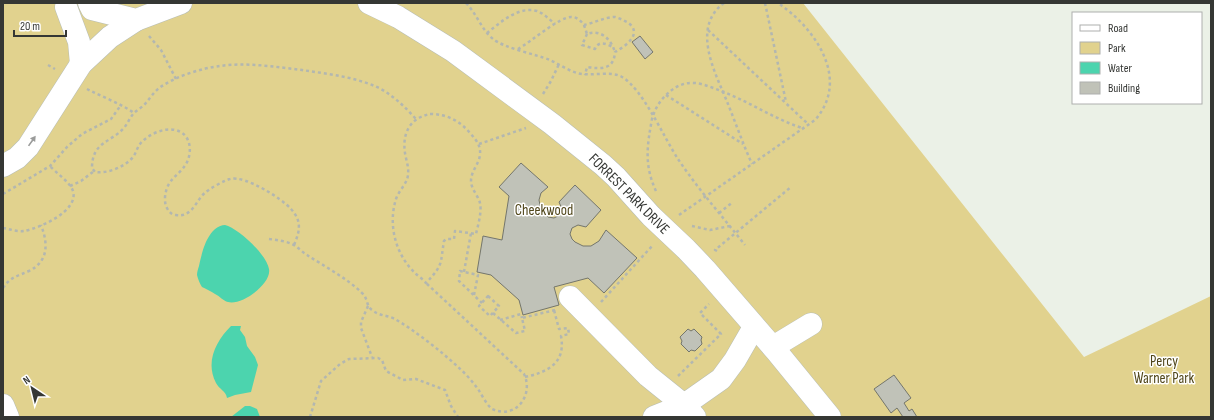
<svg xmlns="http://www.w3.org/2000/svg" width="1214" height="420" viewBox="0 0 1214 420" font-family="'Sofia Sans Condensed',sans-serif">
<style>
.green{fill:#e1d28e}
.water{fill:#4cd4ae}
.building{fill:#c0c2b8;stroke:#74766c}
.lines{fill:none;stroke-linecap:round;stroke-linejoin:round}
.minor-casing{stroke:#b8beb5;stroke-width:23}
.path{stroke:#b3b7b0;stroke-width:2.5;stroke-dasharray:3 3;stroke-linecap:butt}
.minor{stroke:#fff;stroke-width:22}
.oneway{fill:#9a9b9a}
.labels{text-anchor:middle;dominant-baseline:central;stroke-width:3;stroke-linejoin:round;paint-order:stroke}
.street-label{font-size:15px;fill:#353734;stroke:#fff}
.park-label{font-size:15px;fill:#50461a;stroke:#fff}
</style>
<rect width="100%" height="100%" fill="#ebf1e7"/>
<!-- green -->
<polygon class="green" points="3,3 803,3 1084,357 1211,296 1211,417 3,417"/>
<!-- water -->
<g class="water">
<path d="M225,225C238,228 267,255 269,269C272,284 241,306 228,302C223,301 220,296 215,294C211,291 206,289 202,287C200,284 198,279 197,275C197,272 198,269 199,266C202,252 208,226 225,225Z"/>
<path d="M231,326H241L240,330L245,337L247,346L255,357L258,365L251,392L235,395L227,398C226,391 219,389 216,383C205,362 216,341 231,326Z"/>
<polygon points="245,406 250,406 257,409 260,417 231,417"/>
</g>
<!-- building -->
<g class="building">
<polygon points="640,36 653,52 645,59 632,42"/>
<polygon points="521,163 548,187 541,193 539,200 541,210 548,217 554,218 560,215 562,209 559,202 575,185 601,210 586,227 578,225 572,228 570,234 572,239 575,242 583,246 591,246 599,241 606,230 637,258 604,293 588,278 554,287 559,305 523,315 519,300 491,275 477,272 483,236 502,240 509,196 499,187"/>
<polygon points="688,329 691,331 694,329 702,337 701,340 702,344 695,351 691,350 689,352 681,344 682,341 680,337"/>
<polygon points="894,375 911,398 904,403 909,411 912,409 917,417 903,417 897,408 891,413 874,389"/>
</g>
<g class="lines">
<defs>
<g id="minor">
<polyline points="89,3 92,9 136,20 181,3"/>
<polyline points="369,3 398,17 453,51 552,124 603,165 616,177 651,216 686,249 705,269 777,352 830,417"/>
<polyline points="66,7 79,42 81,64"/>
<polyline points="3,166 17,158 28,147 81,64 110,37 136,20"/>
<polyline points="570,297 648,376 684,405 721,379 735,360 754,327"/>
<polyline points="773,347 811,324"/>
<polyline points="3,405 8,417"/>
<polyline points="654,417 684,405 695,417"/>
</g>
</defs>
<!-- minor casing -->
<use href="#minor" class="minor-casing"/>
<!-- path -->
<g class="path">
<path d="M466,3C477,14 481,29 493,39C504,48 535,54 550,60C559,64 567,70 577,73C591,77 610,70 622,77C643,89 664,138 678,159C698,189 722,216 745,245"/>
<path d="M724,3C690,28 716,74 728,104C736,124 743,144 752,164"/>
<polyline points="765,3 786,102"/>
<path d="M584,25L587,34C602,29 611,40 615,52"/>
<polyline points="708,30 808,124"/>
<path d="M487,33C501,22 518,6 537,11C543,13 549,19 555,24"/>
<path d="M587,34L582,45L595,49C599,40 606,44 613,47"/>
<polyline points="149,36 161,50 176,79"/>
<path d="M518,49C531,42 560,16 572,17C577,17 581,21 584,25C594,23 605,17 615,17C619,18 623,20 627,22C644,33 626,46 615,52C614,70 601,69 587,67L585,75"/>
<polyline points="48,65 55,69"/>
<path d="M87,89C102,97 120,103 134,113"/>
<polyline points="543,94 551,81 559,64"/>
<polyline points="666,95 743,144"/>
<path d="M430,114C447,114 460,121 470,133C476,140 481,145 480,155C479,164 471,171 471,181C471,189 478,195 480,203C482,212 478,225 476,234L455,231L454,239H446L444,241C440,264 444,264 426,283C423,279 418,276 415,273C395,254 388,224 396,199C399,190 408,183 408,174C409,167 406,160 405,153C402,133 410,118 430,114Z"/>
<polyline points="479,144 526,128"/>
<polyline points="70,186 81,181 94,171"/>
<path d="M656,191C644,165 647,146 652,119C654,111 659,102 665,96C674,87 683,82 695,83C705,84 715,89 724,92C751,103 775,119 802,128"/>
<polyline points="3,194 50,166 67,147 82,134 111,119 121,105"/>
<polyline points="719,213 733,202"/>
<path d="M679,215L815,120C851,79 815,28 778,3"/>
<polyline points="692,226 710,230 730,226"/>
<path d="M3,228C10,229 17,232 24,231C40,228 79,211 73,191C70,182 56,173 50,166"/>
<path d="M269,239C277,240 285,241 292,244C298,247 302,252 307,255C324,266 348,279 362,293C368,298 366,306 372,310C379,316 387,315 395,319C414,330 441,351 458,367C465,373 472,381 478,389C482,395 486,404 492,409C516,420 534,395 524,374L426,283"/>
<path d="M294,245C300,231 302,221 291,209C281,198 245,175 230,179C225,180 209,189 206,192C196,199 193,218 176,215C172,215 169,212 167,208C165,205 165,201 165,197C167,178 178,177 186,164C193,152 191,133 175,130C164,127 147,135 140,144C137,148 136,153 133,157C125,167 107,174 95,172L92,168C92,142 110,143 124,128C128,123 130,117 134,113C137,110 141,108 144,105C149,100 153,93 158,89C173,77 202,68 220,66C247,62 276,67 302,70C328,74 356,77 379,88C394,96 405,107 416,119"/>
<polyline points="717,251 715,250 791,187"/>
<polyline points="464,272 471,233"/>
<path d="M3,288C10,277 18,276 29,271C49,261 48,243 41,225"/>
<polyline points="474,295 478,275 460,271 459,281 482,303"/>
<polygon points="488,296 499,306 490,316 479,306"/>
<polyline points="601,302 653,245"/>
<polyline points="368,306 361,322 361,328 372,357"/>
<polyline points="493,313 516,333 525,331 522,318 555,310"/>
<polyline points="500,320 521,314 522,318"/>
<polyline points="678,376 721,334 700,313 709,304"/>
<path d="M525,377C548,372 566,363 561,336L569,334L568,328L559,329L554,310"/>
<polyline points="310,417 321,381 340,364 349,359 378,358 382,360 386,371 403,380 416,379 445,390 451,406 458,417"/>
</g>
<!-- minor -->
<use href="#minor" class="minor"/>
</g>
<!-- one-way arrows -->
<defs><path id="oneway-solid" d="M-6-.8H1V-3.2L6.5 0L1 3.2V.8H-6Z"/></defs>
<use class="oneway" href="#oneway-solid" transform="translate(32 141) rotate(-55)"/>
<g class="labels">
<!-- street labels -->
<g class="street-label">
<text transform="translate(629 194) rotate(45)">FORREST PARK DRIVE</text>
</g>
<!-- park labels -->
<g class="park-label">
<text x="544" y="210">Cheekwood</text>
<text x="1164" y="361">Percy<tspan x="1164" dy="17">Warner Park</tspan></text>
</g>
</g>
<!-- border -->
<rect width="1214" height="420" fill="none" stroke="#353734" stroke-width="8"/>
<!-- legend -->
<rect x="1072" y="12" width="130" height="92" fill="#ffffff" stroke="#aeafae"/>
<rect x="1080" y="25" width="20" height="6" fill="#ffffff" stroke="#aeafae"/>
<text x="1108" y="32" font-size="12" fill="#353734">Road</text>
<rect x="1080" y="42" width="20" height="12" fill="#e1d28e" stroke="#aeafae"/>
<text x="1108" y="52" font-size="12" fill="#353734">Park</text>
<rect x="1080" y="62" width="20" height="12" fill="#4cd4ae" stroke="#aeafae"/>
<text x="1108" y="72" font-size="12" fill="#353734">Water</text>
<rect x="1080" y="82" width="20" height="12" fill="#c0c2b8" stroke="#aeafae"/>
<text x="1108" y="92" font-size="12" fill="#353734">Building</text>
<!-- north arrow -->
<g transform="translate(32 388) rotate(325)" stroke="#ffffff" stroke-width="3" paint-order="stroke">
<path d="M0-3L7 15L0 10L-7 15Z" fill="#353734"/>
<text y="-6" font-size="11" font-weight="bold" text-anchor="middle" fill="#353734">N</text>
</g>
<!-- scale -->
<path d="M14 30v6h52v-6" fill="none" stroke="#353734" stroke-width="2"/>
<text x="20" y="30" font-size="12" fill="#353734" stroke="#ffffff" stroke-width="3" paint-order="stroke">20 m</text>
</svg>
